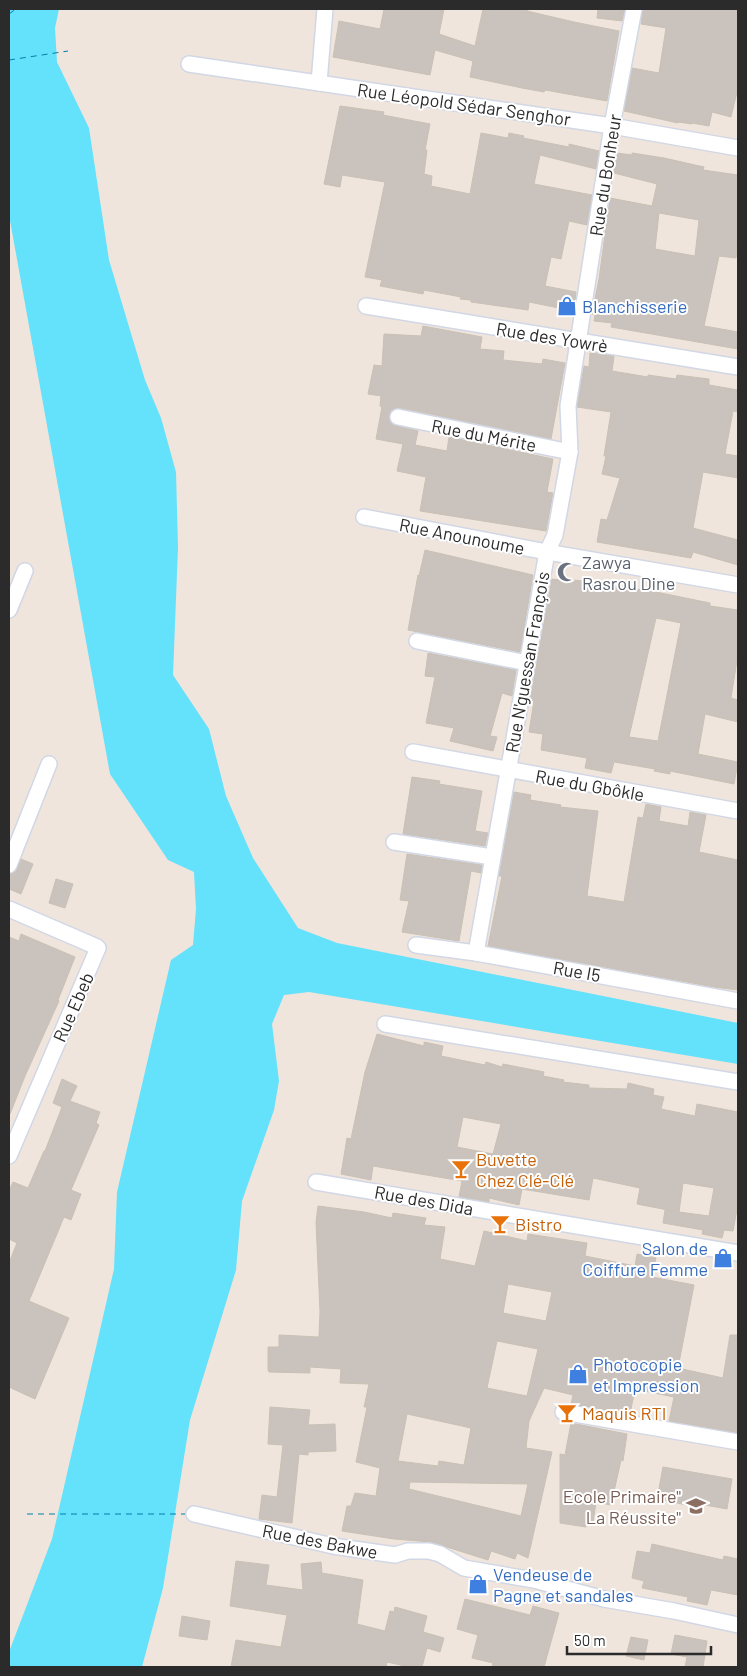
<svg xmlns="http://www.w3.org/2000/svg" width="747" height="1676" viewBox="0 0 747 1676" font-family="Barlow,sans-serif">
<style>
.water{fill:#64e1fb}
.lines{fill:none;stroke-linecap:round;stroke-linejoin:round}
.ferry{stroke:#007faa;stroke-width:1;stroke-dasharray:6 5;stroke-linecap:butt}
.building{fill:#cac2bc;stroke:#cac1b5;fill-rule:evenodd}
.minor-casing{stroke:#d1d7e5;stroke-width:18}
.minor{stroke:#fff;stroke-width:15}
.labels{text-anchor:middle;dominant-baseline:central;stroke-width:4;stroke-linejoin:round;paint-order:stroke}
.street-label{font-size:18px;fill:#2b2b2b;stroke:#fff}
.shop-label{font-size:18px;fill:#366cbe;stroke:#fff;text-anchor:start}
.worship-label{font-size:18px;fill:#5b616d;stroke:#fff;text-anchor:start}
.food-label{font-size:18px;fill:#c56008;stroke:#fff;text-anchor:start}
.education-label{font-size:18px;fill:#785e54;stroke:#fff;text-anchor:end}
</style>
<rect width="100%" height="100%" fill="#efe5dc"/>
<!-- water -->
<polygon class="water" points="9,9 59,9 55,28 57,62 89,128 109,260 145,380 161,418 176,472 178,547 173,675 209,729 226,796 253,858 298,928 337,943 738,1023 738,1064 309,992 284,995 272,1024 279,1081 274,1110 242,1201 236,1270 190,1420 163,1588 142,1667 9,1667 9,1652 52,1539 114,1269 117,1192 171,960 193,945 196,909 194,872 168,860 110,774 9,215"/>
<g class="lines">
<!-- ferry -->
<g class="ferry">
<polyline points="9,14 16,9"/>
<polyline points="9,60 68,51"/>
<polyline points="27,1514 186,1514"/>
</g>
</g>
<!-- building -->
<g class="building">
<polygon points="384,9 444,9 439,34 475,46 483,9 527,9 527,11 574,22 619,31 607,101 545,90 544,92 522,88 470,77 473,61 435,50 430,75 333,57 339,21 380,29"/>
<polygon points="598,9 625,9 622,21 597,18"/>
<polygon points="643,9 738,9 738,88 731,117 712,112 709,126 692,123 692,124 678,122 678,123 624,111 632,68 659,73 666,28 641,24"/>
<polygon points="340,106 384,112 383,115 430,124 425,150 427,150 424,174 432,176 431,186 470,194 481,133 508,138 509,133 524,136 523,138 569,147 569,144 599,151 596,169 540,155 534,184 592,195 587,225 569,221 561,259 551,257 545,286 576,292 574,311 529,302 528,310 471,302 471,300 460,299 461,297 424,290 423,294 380,286 382,280 365,277 385,182 342,175 340,187 324,184"/>
<path d="M617,153L632,155V153L664,158L704,167L703,170L738,175V240L736,258L719,256L704,326L738,332V349L611,327L612,323L594,321L595,315L592,314L599,279L610,198L652,206L657,184L614,173ZM659,213L699,220L695,256L655,249Z"/>
<polygon points="423,326 482,337 480,349 504,351 503,360 542,364 543,359 565,363 551,439 400,408 391,410 389,416 392,424 418,431 415,445 447,451 449,437 553,459 547,492 553,493 546,531 420,511 426,477 397,471 403,444 376,439 382,407 380,406 381,396 368,394 374,365 382,366 384,334 421,336"/>
<polygon points="590,353 614,356 612,371 648,377 648,375 676,379 677,375 709,379 709,385 738,390 738,412 733,411 725,454 738,456 738,478 703,472 693,528 738,540 738,565 693,552 691,558 597,542 601,519 607,520 620,478 602,474 606,456 604,456 611,412 577,407 584,366 589,367"/>
<polygon points="425,550 533,575 520,652 408,630 418,575 419,576"/>
<path d="M552,579L575,582V580L656,592L710,603V606L738,610V654L731,698L738,700V722L705,714L698,754L738,762L734,784L670,771V774L654,771L655,769L614,762L611,773L585,768L587,758L541,750L543,734L529,732L534,701L530,700ZM656,618L681,623L658,741L629,737Z"/>
<polygon points="428,653 516,670 512,696 502,693 490,736 497,737 493,751 450,741 454,728 426,723 435,677 425,676"/>
<polygon points="412,777 440,781 439,784 482,791 475,831 488,833 485,846 403,834"/>
<polygon points="514,792 531,795 530,800 561,805 560,807 598,811 587,896 624,902 638,817 643,818 646,804 661,807 659,821 688,826 690,812 706,815 699,852 738,860 738,990 714,987 488,946 502,876 499,876"/>
<polygon points="407,854 482,865 481,873 471,871 459,941 402,932 409,901 400,900"/>
<polygon points="21,859 33,864 21,894 9,889 9,874 15,872"/>
<polygon points="56,879 73,884 65,908 49,903"/>
<polygon points="21,934 75,957 58,1000 59,1001 25,1076 10,1114 9,1114 9,937 19,941"/>
<path d="M377,1034L424,1046V1042L443,1046L441,1056L485,1065L486,1062L502,1067L503,1064L544,1072L543,1076L564,1080L563,1082L589,1085V1088L627,1089L628,1083L654,1089L653,1095L664,1097L661,1109L695,1116L697,1104L738,1112V1204L733,1231L724,1230L722,1238L702,1234L703,1230L663,1223L665,1210L673,1211L637,1204L640,1188L593,1178L589,1200L522,1189L519,1205L489,1198V1202L459,1197L462,1181L373,1166L371,1180L341,1174L347,1138L351,1139L365,1072ZM463,1117L501,1124L493,1154L457,1147ZM683,1183L714,1188L709,1216L679,1212Z"/>
<polygon points="62,1079 77,1086 70,1101 100,1112 96,1123 99,1125 71,1190 81,1194 71,1220 64,1217 29,1301 69,1318 35,1399 9,1387 9,1263 17,1243 9,1239 9,1191 13,1182 28,1188 44,1151 45,1151 62,1107 53,1103"/>
<path d="M318,1206L364,1212L392,1218L393,1213L426,1218L424,1225L445,1227L440,1259L475,1266L484,1231L527,1241L528,1234L587,1243L585,1256L635,1266L637,1254L656,1258L652,1277L694,1285L678,1368L723,1378L730,1335H738V1433L669,1421L674,1397L635,1389L630,1414L571,1404L573,1395L544,1388L529,1421L526,1448L552,1452L528,1558L517,1553L515,1559L491,1551L488,1560L431,1542L394,1539L342,1531L347,1506H351L355,1493L376,1496L380,1468L356,1462L367,1407H364L369,1384L340,1383L341,1369L310,1367V1373L269,1372L268,1370V1347H279V1335L319,1337L320,1312L316,1222ZM508,1284L552,1292L546,1321L503,1313ZM497,1341L538,1349L527,1396L487,1388ZM407,1414L471,1428L464,1465L439,1461L438,1466L398,1461ZM410,1482L528,1484L521,1516L409,1489Z"/>
<polygon points="270,1407 310,1410 308,1425 335,1424 336,1451 308,1452 308,1455 299,1454 292,1523 259,1519 262,1495 277,1497 283,1445 268,1444"/>
<polygon points="571,1423 627,1434 623,1461 621,1460 611,1505 596,1502 593,1523 586,1522 586,1527 560,1523 560,1454 565,1455"/>
<polygon points="663,1467 732,1479 727,1509 688,1502 687,1505 657,1499"/>
<polygon points="652,1544 723,1560 724,1556 738,1559 738,1595 711,1590 707,1605 687,1601 688,1597 642,1588 644,1581 632,1578 637,1551 650,1553"/>
<polygon points="236,1561 269,1565 266,1585 303,1590 301,1564 321,1562 322,1573 363,1580 357,1624 385,1631 390,1611 394,1612 395,1607 427,1616 423,1632 444,1638 440,1652 427,1648 422,1667 409,1667 387,1662 386,1667 231,1667 236,1640 281,1647 287,1615 230,1606"/>
<polygon points="465,1599 530,1615 533,1606 559,1613 544,1667 492,1667 493,1663 472,1658 478,1635 457,1629"/>
<polygon points="182,1616 210,1621 207,1640 179,1636"/>
<polygon points="675,1635 707,1641 703,1667 685,1667 687,1657 671,1654"/>
<polygon points="631,1637 648,1640 644,1660 626,1656"/>
</g>
<g class="lines">
<defs>
<g id="minor">
<polyline points="189,64 612,126 738,148"/>
<polyline points="319,83 325,9"/>
<polyline points="366,306 738,367"/>
<polyline points="398,417 570,452"/>
<polyline points="364,517 547,552 738,585"/>
<polyline points="9,610 25,571"/>
<polyline points="417,641 527,663"/>
<polyline points="413,752 738,811"/>
<polyline points="394,842 492,857"/>
<polyline points="9,865 49,764"/>
<polyline points="9,909 97,947 98,948 9,1156"/>
<polyline points="416,945 476,953 738,1001"/>
<polyline points="476,953 547,552 555,535 570,452 568,406 612,126 634,9"/>
<polyline points="385,1024 738,1082"/>
<polyline points="316,1182 738,1253"/>
<polyline points="563,1412 738,1442"/>
<polyline points="194,1514 333,1546 395,1555 408,1551 429,1551 440,1554 464,1568 534,1580 604,1599 674,1611 738,1625"/>
</g>
</defs>
<!-- minor casing -->
<use href="#minor" class="minor-casing"/>
<!-- minor -->
<use href="#minor" class="minor"/>
</g>
<!-- icons -->
<defs>
<symbol id="shop-bare" viewBox="-9 -9 18 18"><path d="M-5-2.5h2.3a2.7 3.5 0 0 1 5.4 0H5L5.5 6h-11ZM-1.5-2.5h3a1.5 2.3 0 0 0-3 0Z" fill="#3f7fe0" stroke="#fff" stroke-width="2.5" paint-order="stroke"/></symbol>
<symbol id="mosque-bare" viewBox="-9 -9 18 18"><path d="M3.5-4.9A6 6 0 1 0 3.5 4.9A5 5 0 1 1 3.5-4.9Z" fill="#6b7280" stroke="#fff" stroke-width="2.5" paint-order="stroke"/></symbol>
<symbol id="bar-bare" viewBox="-9 -9 18 18"><path d="M-6-5H6L.8 .8V4.5H3.5V6h-7V4.5H-.8V.8Z" fill="#e8710a" stroke="#fff" stroke-width="2.5" paint-order="stroke"/></symbol>
<symbol id="school-bare" viewBox="-9 -9 18 18"><path d="M0-5L7-2L0 1L-7-2ZM-4 1L0 2.5L4 1V4Q0 6-4 4Z" fill="#8d6e63" stroke="#fff" stroke-width="2.5" paint-order="stroke"/></symbol>
</defs>
<g fill-rule="evenodd">
<use href="#shop-bare" x="553" y="292" width="28" height="28"/>
<use href="#mosque-bare" x="553" y="558" width="28" height="28"/>
<use href="#bar-bare" x="447" y="1155" width="28" height="28"/>
<use href="#bar-bare" x="486" y="1210" width="28" height="28"/>
<use href="#shop-bare" x="709" y="1244" width="28" height="28"/>
<use href="#shop-bare" x="564" y="1360" width="28" height="28"/>
<use href="#bar-bare" x="553" y="1399" width="28" height="28"/>
<use href="#school-bare" x="682" y="1492" width="28" height="28"/>
<use href="#shop-bare" x="464" y="1570" width="28" height="28"/>
</g>
<g class="labels">
<!-- street labels -->
<g class="street-label">
<text transform="translate(464 104) rotate(8)">Rue Léopold Sédar Senghor</text>
<text transform="translate(605 175) rotate(-81)">Rue du Bonheur</text>
<text transform="translate(552 337) rotate(9)">Rue des Yowrè</text>
<text transform="translate(484 435) rotate(11)">Rue du Mérite</text>
<text transform="translate(462 536) rotate(11)">Rue Anounoume</text>
<text transform="translate(527 662) rotate(-80)">Rue N'guessan François</text>
<text transform="translate(590 785) rotate(10)">Rue du Gbôkle</text>
<text transform="translate(577 971) rotate(10)">Rue I5</text>
<text transform="translate(73 1007) rotate(-66)">Rue Ebeb</text>
<text transform="translate(424 1200) rotate(10)">Rue des Dida</text>
<text transform="translate(320 1541) rotate(11)">Rue des Bakwe</text>
</g>
<!-- shop labels -->
<g class="shop-label">
<text x="582" y="306">Blanchisserie</text>
<text x="708" y="1248" text-anchor="end">Salon de<tspan x="708" dy="21">Coiffure Femme</tspan></text>
<text x="593" y="1364">Photocopie<tspan x="593" dy="21">et Impression</tspan></text>
<text x="493" y="1574">Vendeuse de<tspan x="493" dy="21">Pagne et sandales</tspan></text>
</g>
<!-- worship labels -->
<g class="worship-label">
<text x="582" y="562">Zawya<tspan x="582" dy="21">Rasrou Dine</tspan></text>
</g>
<!-- food labels -->
<g class="food-label">
<text x="476" y="1159">Buvette<tspan x="476" dy="21">Chez Clé-Clé</tspan></text>
<text x="515" y="1224">Bistro</text>
<text x="582" y="1413">Maquis RTI</text>
</g>
<!-- education labels -->
<g class="education-label">
<text x="681" y="1496">Ecole Primaire"<tspan x="681" dy="21">La Réussite"</tspan></text>
</g>
</g>
<!-- border -->
<rect width="747" height="1676" fill="none" stroke="#2b2b2b" stroke-width="20"/>
<!-- scale -->
<path d="M567 1646v8h144v-8" fill="none" stroke="#2b2b2b" stroke-width="2.5"/>
<text x="574" y="1646" font-size="15" fill="#2b2b2b" stroke="#ffffff" stroke-width="4" paint-order="stroke">50 m</text>
</svg>
